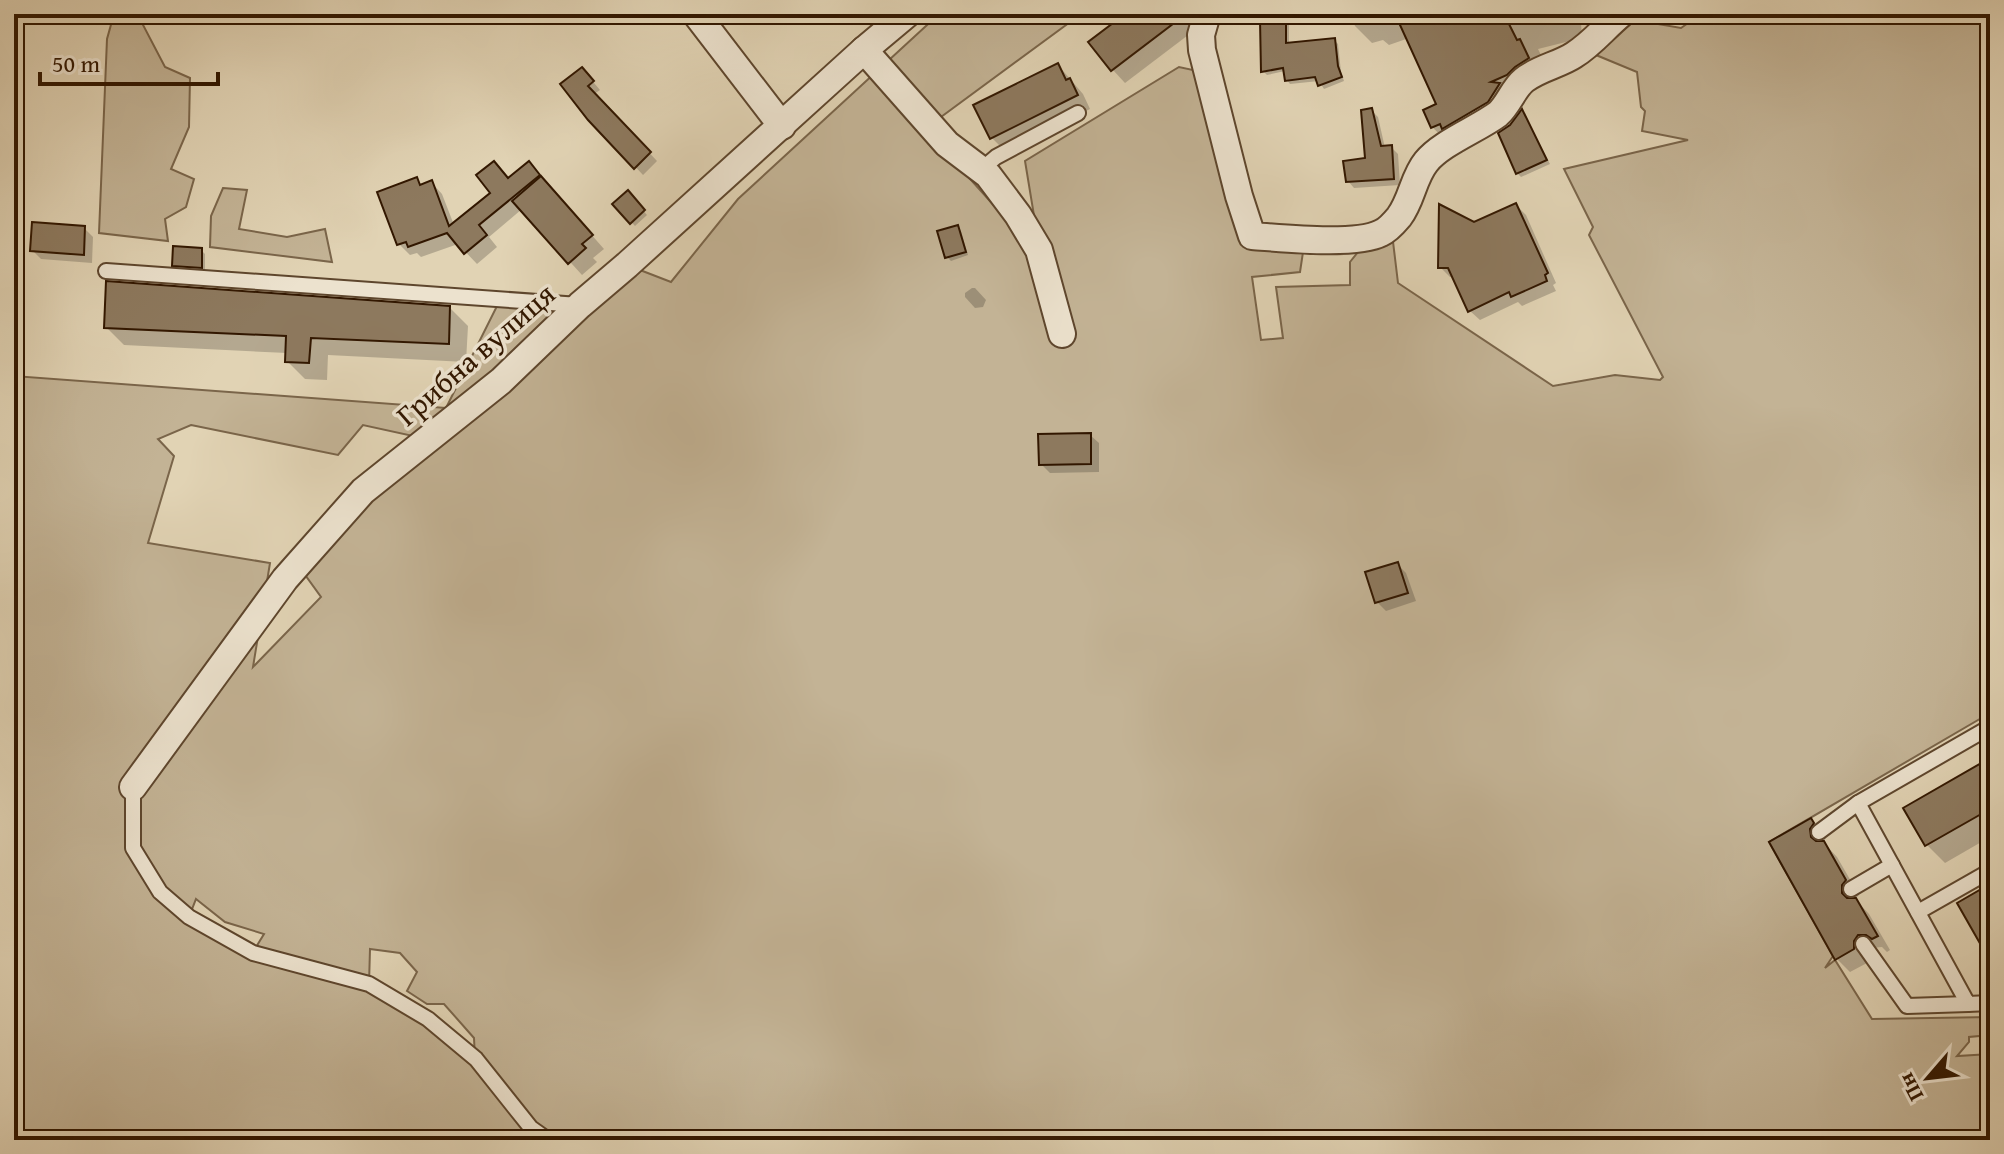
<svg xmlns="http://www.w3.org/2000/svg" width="2004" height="1154" viewBox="0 0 2004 1154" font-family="'Gentium Book Plus',serif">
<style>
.green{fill:#c3b395;stroke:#7a654a;stroke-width:2;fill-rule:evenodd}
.shadow{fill:#0003;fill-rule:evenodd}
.building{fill:#8d795e;stroke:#321700;stroke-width:2}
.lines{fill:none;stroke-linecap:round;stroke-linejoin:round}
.service-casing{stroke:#5e462d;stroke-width:18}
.minor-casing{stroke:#5e462d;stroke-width:30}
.service{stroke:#ece2ce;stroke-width:14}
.minor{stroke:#ece2ce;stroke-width:26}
.labels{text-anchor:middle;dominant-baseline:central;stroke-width:7;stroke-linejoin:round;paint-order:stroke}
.street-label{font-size:30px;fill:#321700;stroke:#ece2ce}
</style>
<rect width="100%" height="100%" fill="#e1d3b4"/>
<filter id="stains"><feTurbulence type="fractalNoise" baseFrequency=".0025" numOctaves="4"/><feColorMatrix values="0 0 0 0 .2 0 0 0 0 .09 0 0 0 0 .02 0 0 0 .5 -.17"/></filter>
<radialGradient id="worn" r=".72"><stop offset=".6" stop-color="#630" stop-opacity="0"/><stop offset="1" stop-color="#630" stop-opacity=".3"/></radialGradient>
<!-- green -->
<g class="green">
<polygon points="114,14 141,21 165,67 190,78 189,127 171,169 194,179 186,207 165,219 168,241 99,233 107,39"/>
<path d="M939,14H1081L941,117L927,131L1041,258L1025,161L1179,67L1207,73L1249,226V250L1252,236L1305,239L1300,272L1252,277L1261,340L1283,338L1276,287L1350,285V262L1370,237L1391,225L1398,283L1553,386L1615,375L1660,380L1663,377L1589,235L1593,227L1564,169L1688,140L1642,131L1645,111L1641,107L1637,72L1596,55L1629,19L1681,28L1701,14H1990V713L1769,842L1833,956L1825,968L1835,960L1872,1019L1990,1017V1035L1969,1037V1042L1957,1056L1990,1054V1140H14V376L446,408L500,300L545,303L557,327L627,265L671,282L738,199ZM191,425L338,455L363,425L427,439L298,565L321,597L253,667L270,563L148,543L174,456L158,439ZM196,899L225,922L264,934L253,952L189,917ZM370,949L400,953L417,972L407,991L427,1004H444L474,1038L475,1059L369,984Z"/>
<polygon points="223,188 247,190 239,229 287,237 325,229 332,262 210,247 211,216"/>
</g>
<!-- shadow -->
<g class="shadow">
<polygon points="1128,14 1198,14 1204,23 1125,83 1113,70 1091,42"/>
<path d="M1350,14H1577L1581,23L1582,38L1538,49L1544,61L1450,144L1432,127L1439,105L1409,38L1389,45L1383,40L1372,43L1355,26ZM1495,95L1497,98L1452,125V120Z"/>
<polygon points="1285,21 1289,25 1289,45 1334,40 1338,44 1341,72 1344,81 1324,89 1319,81 1290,84 1287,80 1285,71 1267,75 1263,71"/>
<polygon points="1058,65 1083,94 1090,109 1005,151 992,138"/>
<polygon points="589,77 600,90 594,94 657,161 643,175 590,118 563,85"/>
<polygon points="1371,110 1378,117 1385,148 1391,147 1398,154 1400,185 1354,188 1348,181 1367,159"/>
<polygon points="1522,112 1550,164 1521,177 1517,173 1511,127"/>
<polygon points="539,175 604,249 593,258 597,262 582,275 522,209 489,237 497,247 477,264 458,244 421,257 417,253 410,255 399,244 416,179 423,186 431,182 442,194 454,225 509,180"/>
<polygon points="628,193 647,215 635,226 615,204"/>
<polygon points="1516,205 1526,215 1556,283 1553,285 1556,291 1522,306 1518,302 1480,320 1470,311 1454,277 1450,277 1440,267"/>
<polygon points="957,227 961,231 968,255 951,261 947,257"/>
<polygon points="84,228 93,237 92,263 41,259 32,250"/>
<polygon points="201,250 205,254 205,271 178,269 174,265"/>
<polygon points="972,288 975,288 986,300 983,307 975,308 965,297 965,293"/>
<polygon points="450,308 468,326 466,362 328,355 327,380 305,379 287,361 287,353 124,345 106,327"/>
<polygon points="1090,435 1099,443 1099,472 1050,473 1041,464"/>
<polygon points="1397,564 1406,573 1416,601 1386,611 1377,602"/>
<polygon points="1990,760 1990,837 1945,863 1927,845 1906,808"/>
<polygon points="1811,821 1824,834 1826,838 1823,842 1837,857 1859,895 1855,899 1869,914 1890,950 1887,952 1882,947 1872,948 1866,955 1867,963 1850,972 1837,959 1772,843"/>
</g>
<!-- building -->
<g class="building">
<polygon points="1125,14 1186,14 1111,71 1088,42"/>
<polygon points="1395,14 1504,14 1517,40 1520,39 1529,58 1515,67 1507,75 1491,82 1500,83 1488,102 1442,129 1440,124 1431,128 1423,110 1436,104"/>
<polygon points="1286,19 1286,43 1335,38 1338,66 1342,77 1318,86 1315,77 1285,81 1283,68 1261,72 1260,20"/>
<polygon points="1058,63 1066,80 1070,78 1078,95 990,139 973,105"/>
<polygon points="582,67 594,81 588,86 651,152 634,169 588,120 560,84"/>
<polygon points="1372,108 1381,146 1392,145 1394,179 1346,182 1343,161 1365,158 1361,110"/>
<polygon points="1522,109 1547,160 1516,174 1498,133 1510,125"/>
<polygon points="494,161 508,178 529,161 540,175 479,225 487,235 464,254 447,233 408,247 406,242 397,245 377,192 417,177 420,185 432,180 449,226 490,193 476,175"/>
<polygon points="541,176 593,235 582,244 586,248 568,264 512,201"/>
<polygon points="628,190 645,210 630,224 612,204"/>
<polygon points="1516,203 1548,273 1545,275 1547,281 1511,297 1509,292 1468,312 1448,268 1438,268 1439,204 1474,222"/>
<polygon points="32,222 85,226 84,255 30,251"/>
<polygon points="958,225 966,252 945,258 937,231"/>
<polygon points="173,246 202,248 202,268 172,266"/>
<polygon points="106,281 450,306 449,344 311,338 309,363 285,362 286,336 104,328"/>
<polygon points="1091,433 1091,464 1039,465 1038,434"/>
<polygon points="1398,562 1408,593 1375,603 1365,572"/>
<polygon points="1990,758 1990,809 1925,846 1903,808"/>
<polygon points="1811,818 1814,823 1810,829 1811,837 1816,841 1824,841 1846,880 1842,885 1842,893 1847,898 1856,898 1878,936 1872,939 1866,935 1858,935 1854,941 1854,949 1835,960 1769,842"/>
<polygon points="1990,884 1990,961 1957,903"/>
</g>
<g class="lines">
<defs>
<g id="service">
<polyline points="982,169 996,157 1078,113"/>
<polyline points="106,271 579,305"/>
<polyline points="1990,727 1858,803 1968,1004 1990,1003"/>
<polyline points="133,787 133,848 160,892 189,917 253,953 369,984 428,1019 476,1059 531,1128 548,1140"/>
<polyline points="1819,832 1858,803"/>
<polyline points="1851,889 1892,865"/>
<polyline points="1918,912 1990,871"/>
<polyline points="1863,944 1907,1006 1968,1004"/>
</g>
<g id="minor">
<polyline points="696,14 782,126"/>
<path d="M1207,14L1201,35L1202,50L1239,196L1252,236C1282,238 1356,246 1381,233C1388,230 1394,223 1399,217C1412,200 1413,178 1426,162C1441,143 1478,129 1498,114C1509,104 1513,89 1524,80C1539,68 1559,65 1574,55C1592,44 1605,27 1621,14"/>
<polyline points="864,50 947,144 988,175 1018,215 1039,250 1062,334"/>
<polyline points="133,787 285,579 363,491 501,381 580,305 627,265 864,50 907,14"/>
</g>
</defs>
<!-- service casing -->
<use href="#service" class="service-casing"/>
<!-- minor casing -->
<use href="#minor" class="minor-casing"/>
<!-- service -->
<use href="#service" class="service"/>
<!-- minor -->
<use href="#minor" class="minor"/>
</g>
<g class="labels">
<!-- street labels -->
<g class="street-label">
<text transform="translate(475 354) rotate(-41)">Грибна вулиця</text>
</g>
</g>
<!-- margin -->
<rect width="2004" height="1154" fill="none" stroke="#e1d3b4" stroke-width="48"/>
<rect x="16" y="16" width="1972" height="1122" fill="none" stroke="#321700" stroke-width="4"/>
<rect x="24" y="24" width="1956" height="1106" fill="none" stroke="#321700" stroke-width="2"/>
<!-- north arrow -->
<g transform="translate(1928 1078) rotate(242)" stroke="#ece2ce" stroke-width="6" paint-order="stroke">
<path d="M0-6L14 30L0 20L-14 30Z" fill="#321700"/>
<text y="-12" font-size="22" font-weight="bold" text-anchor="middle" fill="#321700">Пн</text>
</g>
<!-- scale -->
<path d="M40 72v12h178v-12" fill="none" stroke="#321700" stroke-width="4"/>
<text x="52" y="72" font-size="24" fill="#321700" stroke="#ece2ce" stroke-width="6" paint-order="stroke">50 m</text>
<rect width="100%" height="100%" filter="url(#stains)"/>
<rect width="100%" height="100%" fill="url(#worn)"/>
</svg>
